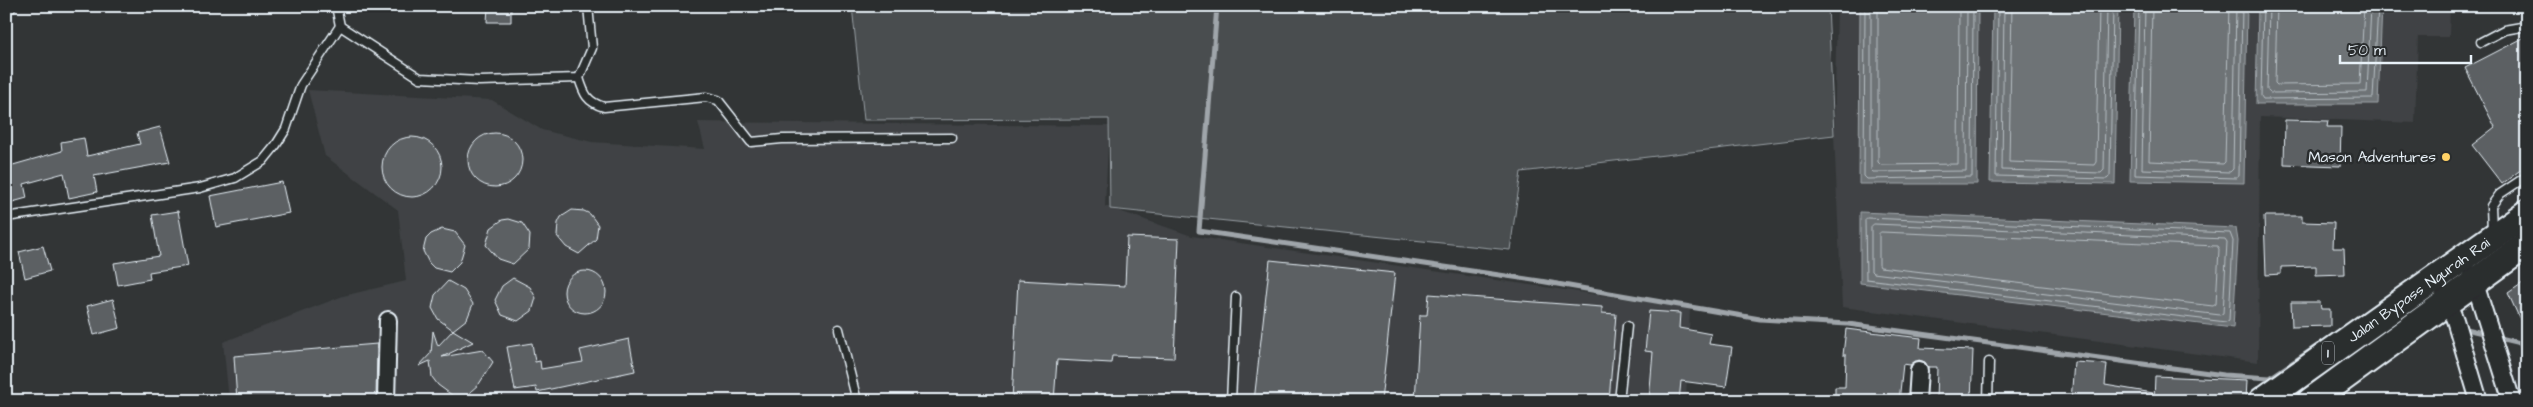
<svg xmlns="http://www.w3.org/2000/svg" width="2533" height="407" viewBox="0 0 2533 407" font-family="'Architects Daughter',sans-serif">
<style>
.built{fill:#3f4244}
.green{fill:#494d4f;stroke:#989fa4}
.water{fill:#6e7376;stroke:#9fa5aa}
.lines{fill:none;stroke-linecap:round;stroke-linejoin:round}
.shore{stroke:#b7bfc4;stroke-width:1}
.stream{stroke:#9fa5aa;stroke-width:5}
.building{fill:#5c6063;stroke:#e8f1f8}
.service-casing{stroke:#e8f1f8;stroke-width:11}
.minor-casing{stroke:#e8f1f8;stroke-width:20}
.trunk-casing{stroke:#e8f1f8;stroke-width:30}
.service{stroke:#2a2d2e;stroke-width:8}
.minor{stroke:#2a2d2e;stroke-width:16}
.trunk{stroke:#2a2d2e;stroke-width:26}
.poi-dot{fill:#ffd166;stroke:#2a2d2e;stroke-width:2}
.labels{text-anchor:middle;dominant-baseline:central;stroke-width:5;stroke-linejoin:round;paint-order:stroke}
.shield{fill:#2a2d2e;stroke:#afb6bb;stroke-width:1}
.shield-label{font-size:14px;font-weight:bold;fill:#e8f1f8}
.poi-label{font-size:15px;fill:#e8f1f8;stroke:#2a2d2e;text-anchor:end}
.street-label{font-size:15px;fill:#e8f1f8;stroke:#2a2d2e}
</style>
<rect width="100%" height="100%" fill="#323536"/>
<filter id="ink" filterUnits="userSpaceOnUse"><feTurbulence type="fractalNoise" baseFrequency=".02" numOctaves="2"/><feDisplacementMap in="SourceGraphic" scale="10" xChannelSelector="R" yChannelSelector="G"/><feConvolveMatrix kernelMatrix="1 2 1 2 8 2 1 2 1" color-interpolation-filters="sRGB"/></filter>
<g filter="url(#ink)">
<!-- built -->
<g class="built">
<polygon points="1837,6 2450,6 2449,37 2418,37 2415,123 2260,117 2258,362 1842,307 1834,135"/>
<polygon points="308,90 492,100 542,130 592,142 705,149 698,122 1109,126 1105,206 1192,236 1690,308 1686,401 229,401 223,342 343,296 406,281 398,210 325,156"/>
</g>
<!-- green -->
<polygon class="green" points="852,6 1828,6 1834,135 1521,172 1510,250 1110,209 1109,119 864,120"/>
<!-- water -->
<g class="water">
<polygon points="1860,6 1978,6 1977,184 1859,184"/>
<polygon points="1993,6 2118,6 2115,184 1990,182"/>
<polygon points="2134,6 2247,6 2244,183 2130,181"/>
<polygon points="2258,6 2382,6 2378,104 2256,104"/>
<polygon points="1860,212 2236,228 2238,241 2233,328 1860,283"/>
</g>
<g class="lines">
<!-- shore -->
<g class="shore">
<polyline points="1865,6 1864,176 1867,179 1972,177 1973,6"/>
<polyline points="1871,6 1871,170 1873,172 1966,171 1967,6"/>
<polyline points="1878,6 1878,162 1881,165 1958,164 1959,6"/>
<polyline points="1998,6 1996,176 2107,179 2110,176 2113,6"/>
<polyline points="2004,6 2002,170 2101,173 2104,170 2107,6"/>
<polyline points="2012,6 2009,162 2094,165 2096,162 2099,6"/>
<polyline points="2139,6 2135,175 2236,178 2239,176 2242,6"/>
<polyline points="2145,6 2142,169 2230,172 2233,169 2236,6"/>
<polyline points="2152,6 2149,161 2223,164 2225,162 2229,6"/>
<polyline points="2263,6 2261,96 2263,99 2373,98 2378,6"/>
<polyline points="2269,6 2267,90 2270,93 2367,92 2371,6"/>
<polyline points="2277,6 2275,83 2277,85 2360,84 2364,6"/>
<polygon points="1867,218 2230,233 2233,241 2229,320 2226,322 1866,279 1865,220"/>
<polygon points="1874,224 2225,239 2227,242 2223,313 2220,315 1873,273 1871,271 1871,227"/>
<polygon points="1881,232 2217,246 2219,249 2216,304 2213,306 1880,267 1879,265 1879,234"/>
</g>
<!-- stream -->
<g class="stream">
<polyline points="1217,6 1199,231 1540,281 1760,319 1848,324 2224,375 2270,378 2317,346"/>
<polyline points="2461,328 2487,334"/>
<polyline points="2495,337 2520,343 2527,358"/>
</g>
</g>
<!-- building -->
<g class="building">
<polygon points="488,6 511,6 511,22 487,22"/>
<polygon points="2527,36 2527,165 2502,184 2472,145 2495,127 2465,68"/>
<polygon points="2285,120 2328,121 2327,127 2341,127 2340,166 2284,164"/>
<polygon points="160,127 170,162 94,176 97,192 69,198 64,173 24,184 27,198 9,203 6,191 6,167 62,151 61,142 84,138 87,156 140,144 137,133"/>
<circle cx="495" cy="160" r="27"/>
<circle cx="412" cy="167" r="30"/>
<polygon points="282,182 289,213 216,227 210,196"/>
<polygon points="572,210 584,211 590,214 598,225 596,239 579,254 566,247 557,236 558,223 561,217"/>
<polygon points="178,211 188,266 149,272 150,279 118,285 114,263 159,256 152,215"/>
<polygon points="2264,216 2302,216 2302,222 2334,223 2333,248 2344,248 2345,274 2316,275 2316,266 2281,267 2281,274 2266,275"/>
<polygon points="509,219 522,223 530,235 529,249 513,264 498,259 486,245 491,228 502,220"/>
<polygon points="442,229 455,232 465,245 460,262 450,272 434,268 429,263 423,251 426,239 431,234"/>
<polygon points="1127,237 1179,239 1174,358 1112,356 1111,363 1057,360 1054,401 1012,401 1018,280 1125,286"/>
<polygon points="43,246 50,271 25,278 19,252"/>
<polygon points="1270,260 1395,273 1381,401 1254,401"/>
<circle cx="585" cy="292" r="21"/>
<polygon points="513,278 530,287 536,298 532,311 518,321 502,315 495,300 502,286"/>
<polygon points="2527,280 2527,335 2508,293"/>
<polygon points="448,281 464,290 473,304 467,319 453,330 473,342 442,357 483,350 493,362 479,384 470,392 472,401 460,401 438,385 432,377 430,361 419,366 431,353 433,331 438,346 453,330 438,319 432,308 435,295"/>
<polygon points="1429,294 1602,307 1602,313 1616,314 1609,401 1415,401 1420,315 1427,315"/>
<polygon points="113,299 120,328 94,335 87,306"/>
<polygon points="2291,302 2320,302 2321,309 2330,309 2330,326 2292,327"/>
<polygon points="1649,311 1680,313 1679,328 1711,334 1709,344 1732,347 1726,387 1681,381 1679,401 1649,401 1653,352 1645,351"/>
<polygon points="1846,329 1921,338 1920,348 1973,350 1971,401 1936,401 1937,367 1928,367 1925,362 1919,360 1910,365 1903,364 1899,401 1835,401 1835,387 1845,387 1846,355 1843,355"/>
<polygon points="629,339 635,371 537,392 536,387 515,390 507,347 532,343 535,362 540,361 541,369 583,362 580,350"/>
<polygon points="377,344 376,401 237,401 234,356"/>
<polygon points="2074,362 2107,364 2105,385 2153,393 2152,401 2071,401"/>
<polygon points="2155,376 2247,380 2246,401 2154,401"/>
</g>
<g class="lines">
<defs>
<g id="service">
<polyline points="336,6 340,26 420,78 479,81 579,78 592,48 588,6"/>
<polyline points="6,9 11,8"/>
<polyline points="2481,42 2504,30 2527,26"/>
<path d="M579,78C584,94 587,102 604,107L706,97L718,100L751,142L782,139L952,138"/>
<polyline points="6,217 200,188 235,178 263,161 276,145 286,129 301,85 340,26"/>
<polyline points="2492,231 2491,206 2500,194 2527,176"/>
<polyline points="839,329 857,401"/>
<polyline points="1231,401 1236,297"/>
<polyline points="1619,401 1627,326"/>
<polyline points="1988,401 1989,362"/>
</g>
<g id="minor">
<polyline points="2472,274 2512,401"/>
<polyline points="2444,294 2455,320 2479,401"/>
<polyline points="386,401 388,320"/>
<polyline points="1917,401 1919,370"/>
</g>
<g id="trunk">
<path id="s1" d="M2262,401L2527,213"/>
<polyline points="2311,401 2527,244"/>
</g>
</defs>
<!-- service casing -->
<use href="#service" class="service-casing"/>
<!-- minor casing -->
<use href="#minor" class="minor-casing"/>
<!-- trunk casing -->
<use href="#trunk" class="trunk-casing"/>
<!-- service -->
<use href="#service" class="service"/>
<!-- minor -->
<use href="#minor" class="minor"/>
<!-- trunk -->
<use href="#trunk" class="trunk"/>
</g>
</g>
<!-- markers -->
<circle class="poi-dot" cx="2446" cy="157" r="5"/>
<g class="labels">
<!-- shield labels -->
<rect class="shield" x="2322" y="341.5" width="12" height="23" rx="4"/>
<g class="shield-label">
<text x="2328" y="353">1</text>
</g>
<!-- poi labels -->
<g class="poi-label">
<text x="2436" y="157">Mason Adventures</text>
</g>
<!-- street labels -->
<g class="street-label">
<text stroke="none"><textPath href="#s1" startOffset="192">Jalan Bypass Ngurah Rai</textPath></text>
</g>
</g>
<!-- margin -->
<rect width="2533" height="407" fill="none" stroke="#2a2d2e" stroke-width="25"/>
<rect x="12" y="12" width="2508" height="382" fill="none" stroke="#e8f1f8" stroke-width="2" filter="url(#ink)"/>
<!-- scale -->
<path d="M2340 55v8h131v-8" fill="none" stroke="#e8f1f8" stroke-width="2.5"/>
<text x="2348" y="55" font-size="15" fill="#e8f1f8" stroke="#2a2d2e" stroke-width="4" paint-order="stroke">50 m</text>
</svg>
